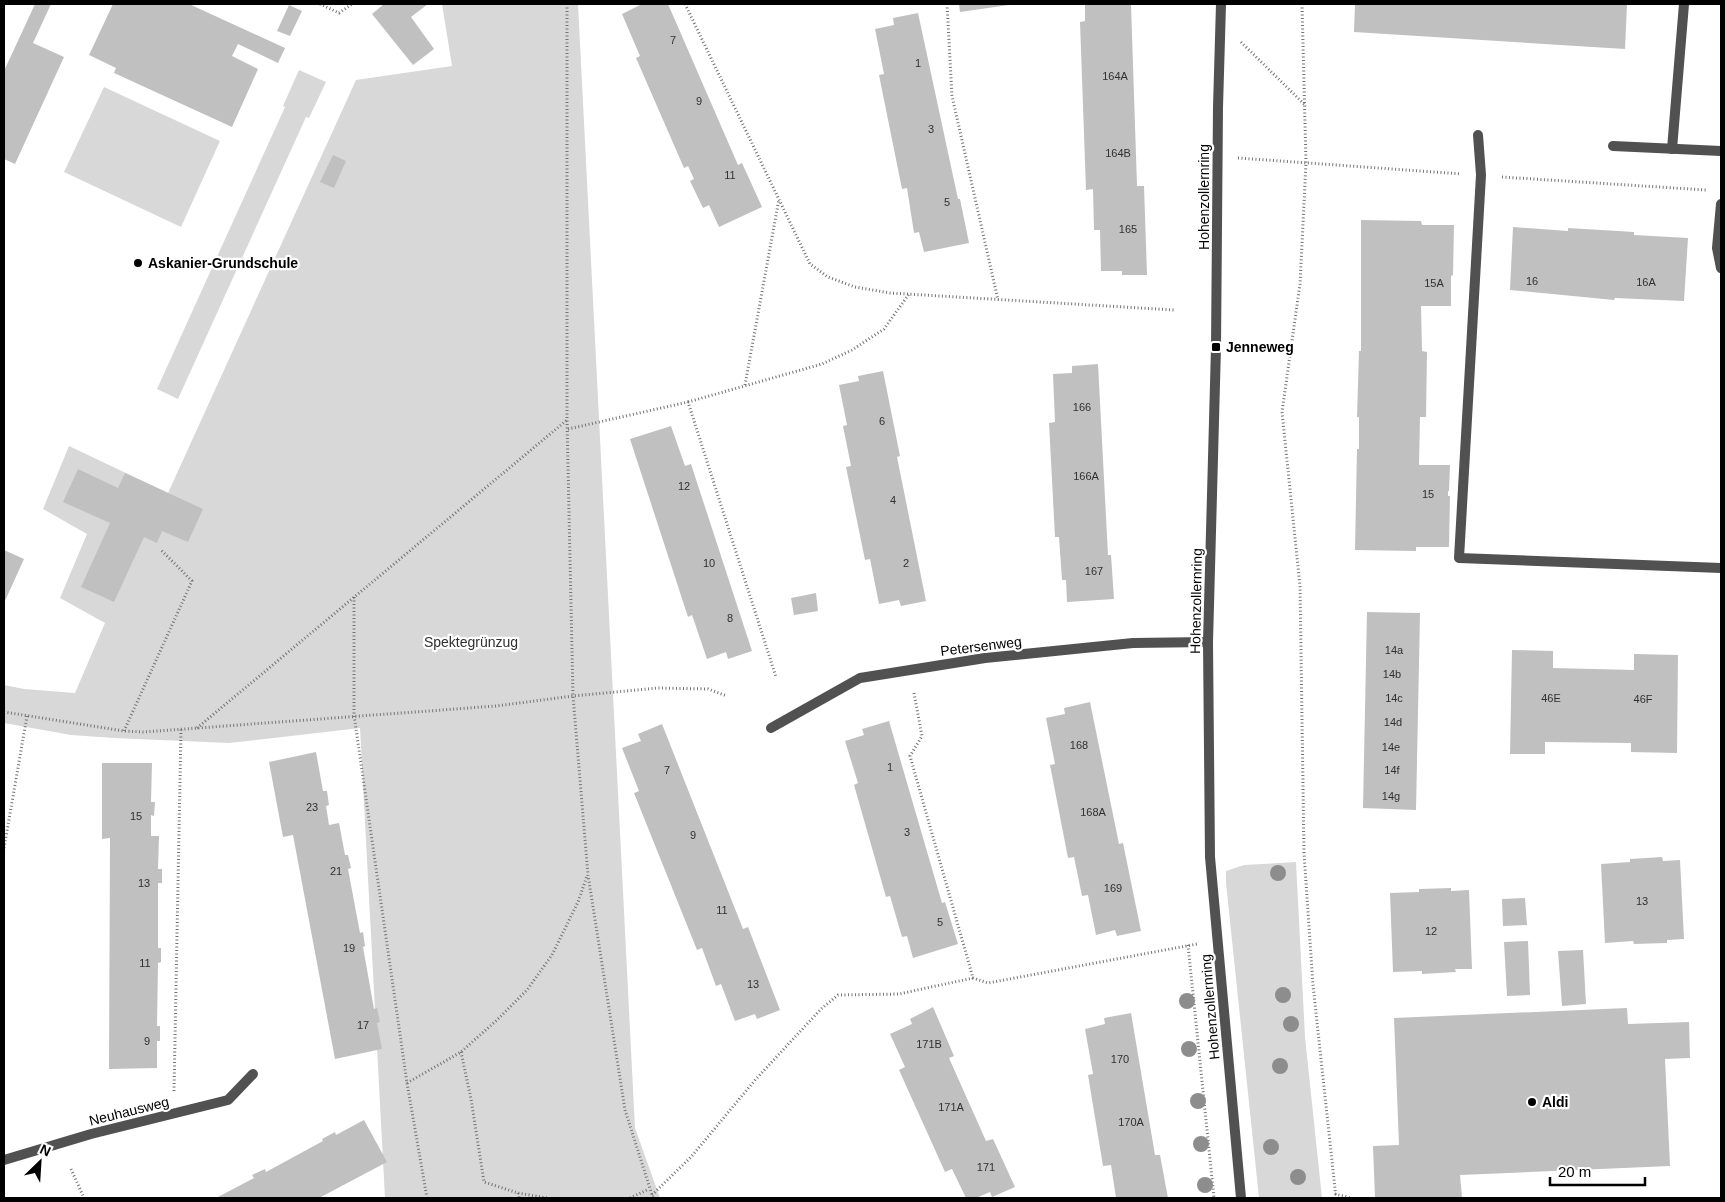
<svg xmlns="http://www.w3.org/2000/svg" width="1725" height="1202" viewBox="0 0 1725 1202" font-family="Arial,sans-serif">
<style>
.green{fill:#d8d8d8}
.building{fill:#c0c0c0}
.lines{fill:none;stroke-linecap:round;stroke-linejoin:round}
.path{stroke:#737373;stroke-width:3;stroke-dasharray:1 2.5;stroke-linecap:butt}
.lane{stroke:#515151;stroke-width:10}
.street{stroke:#515151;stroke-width:10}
.tree{fill:#8d8d8d}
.poi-dot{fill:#000;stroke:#fff;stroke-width:2}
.labels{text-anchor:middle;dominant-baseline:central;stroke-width:4.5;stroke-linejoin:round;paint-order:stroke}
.number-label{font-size:11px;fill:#303030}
.street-label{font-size:14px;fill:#000;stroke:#fff}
.poi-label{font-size:14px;font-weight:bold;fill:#000;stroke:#fff;text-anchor:start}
.park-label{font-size:14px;fill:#2f2f2f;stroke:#fff}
</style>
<rect width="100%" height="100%" fill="#fff"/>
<!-- green -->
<g class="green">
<polygon points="442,4 578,4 635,1128 660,1198 385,1198 360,728 229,743 114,738 71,735 4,723 4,685 24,689 75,693 105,623 60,598 87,534 43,509 69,446 168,493 356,80 452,66"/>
<polygon points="299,70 326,82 309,118 306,117 178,399 157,389 285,107 283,106"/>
<polygon points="104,87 220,141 181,227 64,172"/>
<polygon points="1296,862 1305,1037 1322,1198 1259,1198 1226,883 1226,871 1244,865"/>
</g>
<!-- building -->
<g class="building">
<polygon points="35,4 51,4 33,43 64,57 15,164 4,159 4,71"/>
<polygon points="113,4 189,4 285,48 278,63 238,44 232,56 258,69 232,127 114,73 116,68 89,55"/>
<polygon points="384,4 428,4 411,17 434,49 413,65 372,14"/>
<polygon points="640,4 668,4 738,165 742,163 762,207 719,227 709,205 703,208 690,181 694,179 688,166 684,168 636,58 640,56 622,14 640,5"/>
<polygon points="959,4 1009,4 1009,5 960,12"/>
<polygon points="1085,4 1131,4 1137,186 1144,186 1147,275 1122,275 1122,271 1101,271 1100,230 1094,230 1093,189 1086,190 1080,22 1085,21"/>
<polygon points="1355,4 1627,4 1625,49 1354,32"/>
<polygon points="289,5 302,11 290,36 277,31"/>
<polygon points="918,13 958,199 960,199 969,243 924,252 919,232 914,233 907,188 902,189 879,75 884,74 875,29 894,25 893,18"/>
<polygon points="333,155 346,161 334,188 320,182"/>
<polygon points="1361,220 1421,221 1422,225 1454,225 1453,275 1451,276 1451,306 1421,306 1422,351 1427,352 1426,417 1420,417 1419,465 1450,465 1449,491 1448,491 1448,496 1450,496 1449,547 1416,547 1416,551 1355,550 1357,449 1359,449 1359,417 1357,417 1359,351 1361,351"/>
<polygon points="1513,227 1568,231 1568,228 1634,232 1634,235 1688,238 1684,301 1615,298 1614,300 1510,290"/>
<polygon points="1098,364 1108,555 1111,555 1114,599 1067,602 1066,580 1062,580 1059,537 1055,537 1049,423 1055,422 1053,374 1072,373 1072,366"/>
<polygon points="883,371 900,456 897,457 926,601 901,606 899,600 879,604 870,559 865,560 846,467 851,466 843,426 847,425 839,385 859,381 858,376"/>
<polygon points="671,426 685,466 691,464 752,651 728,659 726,652 707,659 692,615 688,617 630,439"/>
<polygon points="78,469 118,488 125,473 203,509 188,542 162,531 157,543 144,537 114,602 81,587 110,523 63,502"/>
<polygon points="4,550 24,559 4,603"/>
<polygon points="816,593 818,611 794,615 791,598"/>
<polygon points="1367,612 1420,613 1416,810 1363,808"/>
<polygon points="1512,650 1553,651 1553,668 1634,670 1634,654 1678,655 1677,753 1631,752 1631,743 1545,742 1545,754 1510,754"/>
<polygon points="1090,702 1119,844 1123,843 1141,931 1117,936 1115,930 1096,935 1088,895 1082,896 1074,857 1068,858 1050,765 1055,764 1046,718 1065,714 1064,708"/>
<polygon points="889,721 942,903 945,902 958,944 913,958 907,936 902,937 890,896 886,897 854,785 858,783 845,741 864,735 862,729"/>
<polygon points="662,724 743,929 748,927 780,1010 757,1019 755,1014 735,1021 721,984 716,986 702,948 697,950 634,793 639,791 622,748 641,741 638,734"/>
<polygon points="316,752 323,791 327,791 329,805 326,806 329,825 339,823 345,855 348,855 351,868 348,869 360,933 363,932 365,946 363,947 374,1009 377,1008 380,1022 377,1023 382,1049 335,1059 293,835 283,837 269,762"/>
<polygon points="102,763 152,763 151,802 155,802 154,816 151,815 151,836 159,836 158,869 162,869 162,883 158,883 158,948 161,948 161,962 158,963 157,1026 160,1026 160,1041 157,1041 157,1068 109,1069 110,838 102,839"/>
<polygon points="1662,857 1663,861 1680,860 1684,939 1667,940 1667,943 1634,944 1633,941 1605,943 1601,864 1630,862 1630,859"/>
<polygon points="1451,888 1451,891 1469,890 1472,969 1455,969 1456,972 1422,974 1422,971 1393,972 1390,893 1419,892 1419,889"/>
<polygon points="1525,898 1527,925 1503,926 1502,899"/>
<polygon points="1528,941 1530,995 1507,996 1504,942"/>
<polygon points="1583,950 1586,1004 1562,1006 1558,951"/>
<polygon points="933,1007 954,1056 949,1058 986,1141 993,1139 1015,1187 992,1197 990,1192 976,1198 966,1198 952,1169 945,1172 899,1070 905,1067 890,1034 912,1024 910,1019"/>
<polygon points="1627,1008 1628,1024 1689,1022 1690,1058 1665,1059 1670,1166 1460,1175 1462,1197 1375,1198 1373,1146 1399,1145 1394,1018"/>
<polygon points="1131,1013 1155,1155 1160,1155 1168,1198 1116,1198 1111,1165 1103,1166 1088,1075 1093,1074 1085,1029 1105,1024 1104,1018"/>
<polygon points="364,1120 387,1162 319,1198 216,1198 254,1178 252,1175 265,1169 266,1172 323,1141 322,1139 335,1132 336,1135"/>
</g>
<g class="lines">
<!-- path -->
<g class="path">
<polyline points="320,4 339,13 352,4"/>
<polyline points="567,4 567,420 573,696 588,875 625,1110 653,1198"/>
<polyline points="685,4 810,264 828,277 855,287 890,293 1174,310"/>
<polyline points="947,4 952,96 998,300"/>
<polyline points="1302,4 1306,163 1300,284 1282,412 1300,586 1304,853 1313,985 1336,1198"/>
<polyline points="1241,42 1306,106"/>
<polyline points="1238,158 1461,174"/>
<polyline points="1502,177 1706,190"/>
<polyline points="745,385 779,199"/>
<polyline points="688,402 822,364 852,350 884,329 909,294"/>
<polyline points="568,429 688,402 776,677"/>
<polyline points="354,597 354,715 407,1083 427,1198"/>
<polyline points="914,693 922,736 910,756 973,978 988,983 1197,944"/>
<polyline points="4,712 124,731 144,732 496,706 573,696 658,688 708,689 727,696"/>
<polyline points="197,728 567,420"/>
<polyline points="124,731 192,581 160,549"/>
<polyline points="4,848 27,716"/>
<polyline points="1188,945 1214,1198"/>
<polyline points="461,1052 471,1099 484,1182 518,1193 547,1198"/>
<polyline points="407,1083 461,1052 497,1020 527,990 552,955 578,902 587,876"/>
<polyline points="174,1091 181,729"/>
<polyline points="71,1169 84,1198"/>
<polyline points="518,1193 519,1198"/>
<polyline points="1335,1194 1351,1198"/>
<polyline points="652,1195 691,1157 756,1079 821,1009 838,995 899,994 973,978"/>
<polyline points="630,1198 649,1189"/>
</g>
<!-- lane -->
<g class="lane">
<polyline points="1478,135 1481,175 1459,558 1721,568"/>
<polyline points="1613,146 1721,151"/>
<polyline points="1672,149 1684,4"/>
<polyline points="1721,204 1717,248 1721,268"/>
</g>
<!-- street -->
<g class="street">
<polyline points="1221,4 1218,107 1216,347 1208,642 1210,857 1241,1198"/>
<polyline points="771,728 860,678 985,658 1133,643 1208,642"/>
<polyline points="4,1160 91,1134 228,1100 253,1074"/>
</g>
</g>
<!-- trees -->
<g class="tree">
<circle cx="1278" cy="873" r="8"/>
<circle cx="1283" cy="995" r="8"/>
<circle cx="1187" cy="1001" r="8"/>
<circle cx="1291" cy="1024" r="8"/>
<circle cx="1189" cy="1049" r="8"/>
<circle cx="1280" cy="1066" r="8"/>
<circle cx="1198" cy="1101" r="8"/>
<circle cx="1201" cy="1144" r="8"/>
<circle cx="1271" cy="1147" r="8"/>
<circle cx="1298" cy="1177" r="8"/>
<circle cx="1205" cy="1185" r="8"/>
</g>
<!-- markers -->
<g class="poi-dot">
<circle cx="138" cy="263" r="5"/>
<rect x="1211" y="342" width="10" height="10" rx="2.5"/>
<circle cx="1532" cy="1102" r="5"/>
</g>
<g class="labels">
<!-- number labels -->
<g class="number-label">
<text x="673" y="40">7</text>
<text x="918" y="63">1</text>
<text x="1115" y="76">164A</text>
<text x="699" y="101">9</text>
<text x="931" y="129">3</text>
<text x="1118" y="153">164B</text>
<text x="730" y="175">11</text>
<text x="947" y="202">5</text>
<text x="1128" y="229">165</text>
<text x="1532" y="281">16</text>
<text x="1646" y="282">16A</text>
<text x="1434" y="283">15A</text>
<text x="1082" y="407">166</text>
<text x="882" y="421">6</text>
<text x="1086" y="476">166A</text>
<text x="684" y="486">12</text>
<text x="1428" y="494">15</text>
<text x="893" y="500">4</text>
<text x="709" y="563">10</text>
<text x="906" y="563">2</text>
<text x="1094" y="571">167</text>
<text x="730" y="618">8</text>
<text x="1394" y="650">14a</text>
<text x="1392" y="674">14b</text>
<text x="1394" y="698">14c</text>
<text x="1551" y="698">46E</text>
<text x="1643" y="699">46F</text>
<text x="1393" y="722">14d</text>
<text x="1079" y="745">168</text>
<text x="1391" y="747">14e</text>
<text x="890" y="767">1</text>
<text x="667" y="770">7</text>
<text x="1392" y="770">14f</text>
<text x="1391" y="796">14g</text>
<text x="312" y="807">23</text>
<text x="1093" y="812">168A</text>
<text x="136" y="816">15</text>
<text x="907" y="832">3</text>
<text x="693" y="835">9</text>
<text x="336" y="871">21</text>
<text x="144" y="883">13</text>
<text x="1113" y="888">169</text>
<text x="1642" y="901">13</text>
<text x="722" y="910">11</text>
<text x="940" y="922">5</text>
<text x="1431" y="931">12</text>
<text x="349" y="948">19</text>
<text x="145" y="963">11</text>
<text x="753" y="984">13</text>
<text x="363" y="1025">17</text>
<text x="147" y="1041">9</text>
<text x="929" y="1044">171B</text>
<text x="1120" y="1059">170</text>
<text x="951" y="1107">171A</text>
<text x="1131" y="1122">170A</text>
<text x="986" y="1167">171</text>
</g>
<!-- street labels -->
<g class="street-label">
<text transform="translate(1204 197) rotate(-90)">Hohenzollernring</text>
<text transform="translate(1196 601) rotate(-89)">Hohenzollernring</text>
<text transform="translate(981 646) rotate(-7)">Petersenweg</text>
<text transform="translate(1210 1007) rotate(-95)">Hohenzollernring</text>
<text transform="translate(129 1111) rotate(-14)">Neuhausweg</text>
</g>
<!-- poi labels -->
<g class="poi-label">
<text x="148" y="263">Askanier-Grundschule</text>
<text x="1226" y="347">Jenneweg</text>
<text x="1542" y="1102">Aldi</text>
</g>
<!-- park labels -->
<g class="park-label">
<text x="471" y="642">Spektegrünzug</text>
</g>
</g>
<!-- border -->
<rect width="1725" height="1202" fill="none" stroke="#000000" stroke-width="10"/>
<!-- north arrow -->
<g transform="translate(40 1162) rotate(25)" stroke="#ffffff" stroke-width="4" paint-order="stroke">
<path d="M0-4L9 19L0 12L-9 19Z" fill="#000000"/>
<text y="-8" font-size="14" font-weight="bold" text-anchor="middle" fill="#000000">N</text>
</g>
<!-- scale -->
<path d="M1550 1177v8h95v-8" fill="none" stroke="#000000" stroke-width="2.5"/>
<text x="1558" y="1177" font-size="15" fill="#000000" stroke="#ffffff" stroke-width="4" paint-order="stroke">20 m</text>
</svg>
